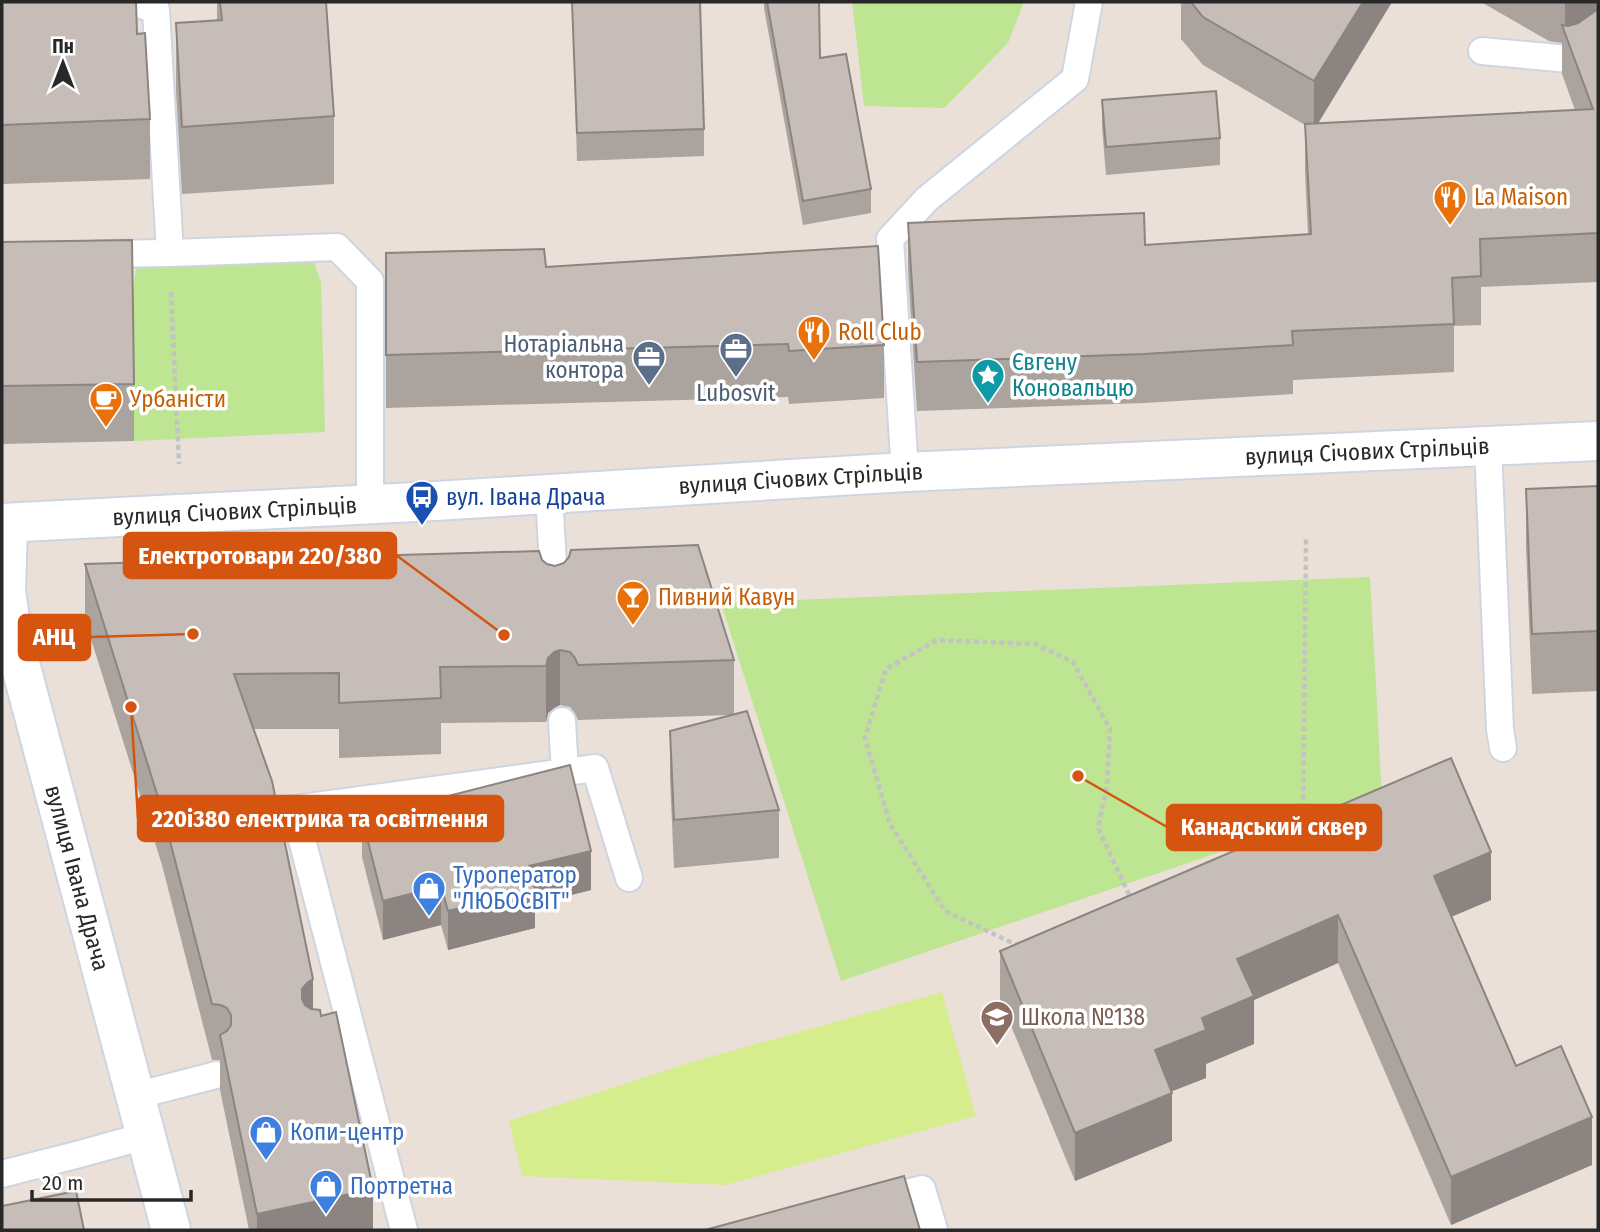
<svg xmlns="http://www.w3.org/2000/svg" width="1600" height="1232" viewBox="0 0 1600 1232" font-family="'Fira Sans Condensed',sans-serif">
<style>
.green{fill:#bde592}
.pitch{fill:#d5ed8d}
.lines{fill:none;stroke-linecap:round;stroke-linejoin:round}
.service-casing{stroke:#ced5e2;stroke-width:30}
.minor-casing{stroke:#ced5e2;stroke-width:42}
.secondary-casing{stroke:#ced5e2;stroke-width:42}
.path{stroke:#c3c3c3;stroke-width:4.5;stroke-dasharray:5 3.5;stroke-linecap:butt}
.service{stroke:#fff;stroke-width:26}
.minor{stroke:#fff;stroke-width:38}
.secondary{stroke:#fff;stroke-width:38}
.wall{fill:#aaa39e}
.shaded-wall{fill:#8b8481}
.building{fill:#c6bdb8;stroke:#8b8481;stroke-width:2}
.labels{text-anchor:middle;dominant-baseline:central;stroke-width:7;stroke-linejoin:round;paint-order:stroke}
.food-label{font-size:23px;fill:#c56008;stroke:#fff;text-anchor:start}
.service-label{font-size:23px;fill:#4e5e75;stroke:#fff;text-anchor:end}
.culture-label{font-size:23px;fill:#0d838f;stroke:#fff;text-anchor:start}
.street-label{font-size:23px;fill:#282828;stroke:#fff}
.transit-label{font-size:23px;fill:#164399;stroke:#fff;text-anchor:start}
.shop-label{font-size:23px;fill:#366cbe;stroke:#fff;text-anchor:start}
.education-label{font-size:23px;fill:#785e54;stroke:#fff;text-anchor:start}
.leader{fill:none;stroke:#d5540f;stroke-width:2.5}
.callout-dot{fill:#d5540f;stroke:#fff;stroke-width:2.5}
.callout{fill:#d5540f;stroke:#d5540f;stroke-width:2.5}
.callout-label{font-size:24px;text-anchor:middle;font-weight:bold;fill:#fff}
</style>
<rect width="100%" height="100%" fill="#ebe0d8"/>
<!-- green -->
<g class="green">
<polygon points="852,2 1024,2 1008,43 944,108 864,106"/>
<polygon points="311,255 321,282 325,432 134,441 132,297 136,269 152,259"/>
<polygon points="1370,577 1382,797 841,981 721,603"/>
</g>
<!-- pitch -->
<polygon class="pitch" points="942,992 976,1116 726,1185 522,1176 509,1121 692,1062"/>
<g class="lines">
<defs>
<g id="service">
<polyline points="133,2 156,10 170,253"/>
<polyline points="1482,51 1569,59 1598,39"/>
<polyline points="98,254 170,253 337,247 370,281 370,504"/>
<polyline points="1488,447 1500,729 1503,748"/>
<polyline points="905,472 890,239 927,199 1075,79 1089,2"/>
<polyline points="549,494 555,600"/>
<polyline points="562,721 565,772"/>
<polyline points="135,1096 216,1075"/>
<polyline points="2,1174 76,1155 145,1136"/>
<polyline points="876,1201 922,1189 934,1230"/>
<polyline points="404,1230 294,809 595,768 629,878"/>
</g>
<g id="minor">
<path id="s1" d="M8,523L6,592L13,637L171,1230"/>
</g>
<g id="secondary">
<path id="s2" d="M2,523L435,501L905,472L1598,441"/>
</g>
</defs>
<!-- service casing -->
<use href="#service" class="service-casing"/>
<!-- minor casing -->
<use href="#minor" class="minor-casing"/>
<!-- secondary casing -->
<use href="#secondary" class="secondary-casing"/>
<!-- path -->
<g class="path">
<polyline points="171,292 179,464"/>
<polyline points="1303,825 1306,539"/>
<polyline points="1019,946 945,911 890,824 865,738 886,669 937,640 1035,644 1073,662 1110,729 1107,786 1098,828 1131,899"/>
</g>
<!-- service -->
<use href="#service" class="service"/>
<!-- minor -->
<use href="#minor" class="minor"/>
<!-- secondary -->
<use href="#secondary" class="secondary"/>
</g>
<!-- wall -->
<g class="wall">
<polygon points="2,2 137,34 150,119 150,179 2,184"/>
<polygon points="217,2 326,2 334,116 334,184 182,194 176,91 176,23 217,20"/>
<polygon points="572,2 704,129 704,156 577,161"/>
<polygon points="764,2 819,2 820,58 871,189 871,213 803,225 764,8"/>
<polygon points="1181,2 1392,2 1318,123 1575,110 1562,74 1562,43 1549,41 1481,2 1598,2 1598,282 1481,287 1481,325 1454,326 1454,372 1293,380 1293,394 1144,403 917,411 908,271 908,223 1145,245 1308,235 1305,172 1305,125 1203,65 1181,39"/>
<polygon points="1102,100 1220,138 1220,165 1106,175 1102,127"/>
<polygon points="2,242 134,384 134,441 2,444"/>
<polygon points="386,253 546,267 884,345 884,398 789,404 788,397 386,408"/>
<polygon points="1598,486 1598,691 1532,694 1526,548 1526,489"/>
<polygon points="542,560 547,564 734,660 734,714 779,810 779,858 674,868 670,779 670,731 731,715 578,720 575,713 570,707 560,705 554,708 548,713 546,722 441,723 441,754 339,758 339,729 254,729 313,1010 373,1230 249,1230 220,1090 220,1060 212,1060 162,865 85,620 85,564"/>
<polygon points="362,818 591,890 535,904 535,928 448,950 441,925 383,940 362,857"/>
<polygon points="1491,900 1451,917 1516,1066 1592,1165 1451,1225 1338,963 1254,1000 1254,1044 1206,1064 1206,1078 1171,1091 1172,1141 1075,1181 1000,999 1000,951"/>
</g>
<!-- shaded-wall -->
<g class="shaded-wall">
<polygon points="1363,2 1392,2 1314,130 1314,81"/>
<polygon points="1565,2 1596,2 1596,23 1565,34"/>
<polygon points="560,650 560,705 554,708 548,713 546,722 546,666 548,658 554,652"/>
<polygon points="591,851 591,890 535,904 535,928 448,950 448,911 529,866"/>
<polygon points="1491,852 1491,900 1434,924 1434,876"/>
<polygon points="441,886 441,925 383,940 383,901"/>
<polygon points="1338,915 1338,963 1254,1000 1254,1044 1206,1064 1206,1078 1155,1098 1155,1050 1202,1018 1237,959"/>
<polygon points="313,979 313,1035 302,1054 302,989 307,983"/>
<polygon points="1172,1093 1172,1141 1075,1181 1075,1133"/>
<polygon points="1592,1117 1592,1165 1451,1225 1451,1177"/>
<polygon points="373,1189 373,1230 257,1230 257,1214"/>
</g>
<!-- building -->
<g class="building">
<polygon points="2,2 136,2 137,34 145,33 150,119 2,125"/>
<polygon points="220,2 326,2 334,116 182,127 176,23 222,20"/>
<polygon points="572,2 700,2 704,129 577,133"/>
<polygon points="767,2 819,2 820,58 846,54 871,189 803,201"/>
<polygon points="1191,2 1363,2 1314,81 1203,17"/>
<polygon points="1598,9 1598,233 1480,239 1481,276 1452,278 1454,324 1292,331 1293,345 1144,354 917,362 908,223 1144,213 1145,245 1311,234 1305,124 1593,109 1562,25 1568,26 1578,23"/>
<polygon points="1216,91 1220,138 1106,147 1102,100"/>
<polygon points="132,240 134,384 2,386 2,242"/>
<polygon points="878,246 884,345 789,351 788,344 386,355 386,253 544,249 546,267"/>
<polygon points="1598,486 1598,631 1532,634 1526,489"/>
<polygon points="698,545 734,660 578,665 575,658 570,652 560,650 554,652 548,658 546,666 440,667 441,698 339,703 339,673 234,674 272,781 313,979 307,983 302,989 302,999 305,1005 311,1009 320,1010 321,1016 336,1012 373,1189 257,1214 220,1035 227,1031 231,1025 231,1015 227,1008 221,1005 212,1004 162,810 85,564 539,551 542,560 547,564 555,566 564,563 569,557 571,550"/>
<polygon points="747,711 779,810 674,820 670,731"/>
<polygon points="1451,758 1491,852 1434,876 1516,1066 1561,1046 1592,1117 1451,1177 1338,915 1237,959 1254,996 1202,1018 1206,1030 1155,1050 1172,1093 1075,1133 1000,951"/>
<polygon points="570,765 591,851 529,866 535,889 448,911 441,886 383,901 362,818"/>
<polygon points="904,1176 920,1230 705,1230"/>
<polygon points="76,1191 84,1230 2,1230 2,1206"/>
</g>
<!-- icons -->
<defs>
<symbol id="restaurant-pin" viewBox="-11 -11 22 30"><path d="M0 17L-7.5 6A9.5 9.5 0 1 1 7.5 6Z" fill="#e8710a" stroke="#fff"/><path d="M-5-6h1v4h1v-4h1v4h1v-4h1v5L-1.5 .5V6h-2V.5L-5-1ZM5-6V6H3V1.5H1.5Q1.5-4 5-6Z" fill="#fff"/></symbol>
<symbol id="office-pin" viewBox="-11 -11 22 30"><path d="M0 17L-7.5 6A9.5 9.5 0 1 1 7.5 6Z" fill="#5c6f8a" stroke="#fff"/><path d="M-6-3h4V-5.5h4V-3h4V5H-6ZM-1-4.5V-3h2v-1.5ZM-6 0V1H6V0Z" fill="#fff"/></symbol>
<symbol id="sight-pin" viewBox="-11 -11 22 30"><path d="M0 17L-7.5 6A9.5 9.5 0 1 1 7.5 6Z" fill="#0f9aa8" stroke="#fff"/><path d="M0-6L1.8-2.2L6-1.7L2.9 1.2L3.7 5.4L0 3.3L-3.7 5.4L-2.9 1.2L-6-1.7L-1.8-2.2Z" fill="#fff"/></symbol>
<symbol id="cafe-pin" viewBox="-11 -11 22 30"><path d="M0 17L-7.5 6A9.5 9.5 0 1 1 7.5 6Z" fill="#e8710a" stroke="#fff"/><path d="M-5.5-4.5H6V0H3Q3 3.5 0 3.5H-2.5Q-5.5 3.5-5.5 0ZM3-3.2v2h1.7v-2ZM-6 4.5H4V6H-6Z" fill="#fff"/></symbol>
<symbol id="bus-pin" viewBox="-11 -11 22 30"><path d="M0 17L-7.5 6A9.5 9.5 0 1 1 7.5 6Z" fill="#1a4fb4" stroke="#fff"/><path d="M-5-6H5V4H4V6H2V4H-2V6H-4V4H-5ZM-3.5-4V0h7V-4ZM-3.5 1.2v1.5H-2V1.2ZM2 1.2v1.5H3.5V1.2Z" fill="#fff"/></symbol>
<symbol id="bar-pin" viewBox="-11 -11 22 30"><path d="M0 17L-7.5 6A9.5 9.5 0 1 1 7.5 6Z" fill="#e8710a" stroke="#fff"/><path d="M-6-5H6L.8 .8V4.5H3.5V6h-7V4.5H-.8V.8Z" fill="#fff"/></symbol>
<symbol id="shop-pin" viewBox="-11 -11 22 30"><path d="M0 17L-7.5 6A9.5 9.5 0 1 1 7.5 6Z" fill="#3f7fe0" stroke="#fff"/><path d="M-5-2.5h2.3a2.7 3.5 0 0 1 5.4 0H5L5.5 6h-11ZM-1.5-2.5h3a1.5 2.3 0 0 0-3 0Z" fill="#fff"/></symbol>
<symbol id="school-pin" viewBox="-11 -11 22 30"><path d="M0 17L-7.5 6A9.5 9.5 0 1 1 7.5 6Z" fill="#8d6e63" stroke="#fff"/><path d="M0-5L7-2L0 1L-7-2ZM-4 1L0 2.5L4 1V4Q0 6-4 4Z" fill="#fff"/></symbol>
</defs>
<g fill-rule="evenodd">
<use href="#restaurant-pin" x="1431" y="178" width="38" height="52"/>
<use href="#restaurant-pin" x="795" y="313" width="38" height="52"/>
<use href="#office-pin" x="717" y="330" width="38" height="52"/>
<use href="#office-pin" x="630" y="338" width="38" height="52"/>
<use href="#sight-pin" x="969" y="356" width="38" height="52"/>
<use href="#cafe-pin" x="87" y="380" width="38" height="52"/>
<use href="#bus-pin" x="403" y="478" width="38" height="52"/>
<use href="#bar-pin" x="614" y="578" width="38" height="52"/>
<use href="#shop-pin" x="410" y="869" width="38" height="52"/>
<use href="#school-pin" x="978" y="998" width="38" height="52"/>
<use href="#shop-pin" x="247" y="1113" width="38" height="52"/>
<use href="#shop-pin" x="307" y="1167" width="38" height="52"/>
</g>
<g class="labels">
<!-- food labels -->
<g class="food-label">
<text x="1474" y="197">La Maison</text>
<text x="838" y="332">Roll Club</text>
<text x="130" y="399">Урбаністи</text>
<text x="658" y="597">Пивний Кавун</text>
</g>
<!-- service labels -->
<g class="service-label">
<text x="624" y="344">Нотаріальна<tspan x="624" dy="26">контора</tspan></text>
<text x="736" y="393" text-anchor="middle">Lubosvit</text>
</g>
<!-- culture labels -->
<g class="culture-label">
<text x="1012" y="362">Євгену<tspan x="1012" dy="26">Коновальцю</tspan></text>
</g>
<!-- street labels -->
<g class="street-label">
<text stroke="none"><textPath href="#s2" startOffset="1367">вулиця Січових Стрільців</textPath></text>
<text stroke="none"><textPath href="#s2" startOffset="800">вулиця Січових Стрільців</textPath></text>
<text stroke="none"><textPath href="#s2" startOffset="233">вулиця Січових Стрільців</textPath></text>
<text stroke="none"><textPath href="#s1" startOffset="364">вулиця Івана Драча</textPath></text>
</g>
<!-- transit labels -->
<g class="transit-label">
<text x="446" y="497">вул. Івана Драча</text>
</g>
<!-- shop labels -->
<g class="shop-label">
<text x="453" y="875">Туроператор<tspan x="453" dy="26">"ЛЮБОСВІТ"</tspan></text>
<text x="290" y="1132">Копи-центр</text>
<text x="350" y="1186">Портретна</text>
</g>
<!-- education labels -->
<g class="education-label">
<text x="1021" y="1017">Школа №138</text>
</g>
</g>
<!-- callouts -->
<path class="leader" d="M504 635L396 555M193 634L90 637M131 707L138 818M1078 776L1167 827"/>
<g class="callout-dot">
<circle cx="504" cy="635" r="7"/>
<circle cx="193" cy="634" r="7"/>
<circle cx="131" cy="707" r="7"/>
<circle cx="1078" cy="776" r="7"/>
</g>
<g class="callout">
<rect x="124" y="533" width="272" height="45" rx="7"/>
<rect x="19" y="615" width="71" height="45" rx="7"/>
<rect x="138" y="796" width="365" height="45" rx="7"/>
<rect x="1167" y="805" width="214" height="45" rx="7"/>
</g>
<g class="callout-label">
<text x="260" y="564">Електротовари 220/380</text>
<text x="54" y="645">АНЦ</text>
<text x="320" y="827">220і380 електрика та освітлення</text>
<text x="1274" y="835">Канадський сквер</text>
</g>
<!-- border -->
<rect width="1600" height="1232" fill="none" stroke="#282828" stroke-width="7"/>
<!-- north arrow -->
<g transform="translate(63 63)" stroke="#ffffff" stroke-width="5" paint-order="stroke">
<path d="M0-5L12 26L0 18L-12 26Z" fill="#282828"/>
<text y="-10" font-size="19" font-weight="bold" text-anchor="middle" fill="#282828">Пн</text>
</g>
<!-- scale -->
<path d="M32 1190v10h159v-10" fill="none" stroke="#282828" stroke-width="3.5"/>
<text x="42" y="1190" font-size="21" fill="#282828" stroke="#ffffff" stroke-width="5" paint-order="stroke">20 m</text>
</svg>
